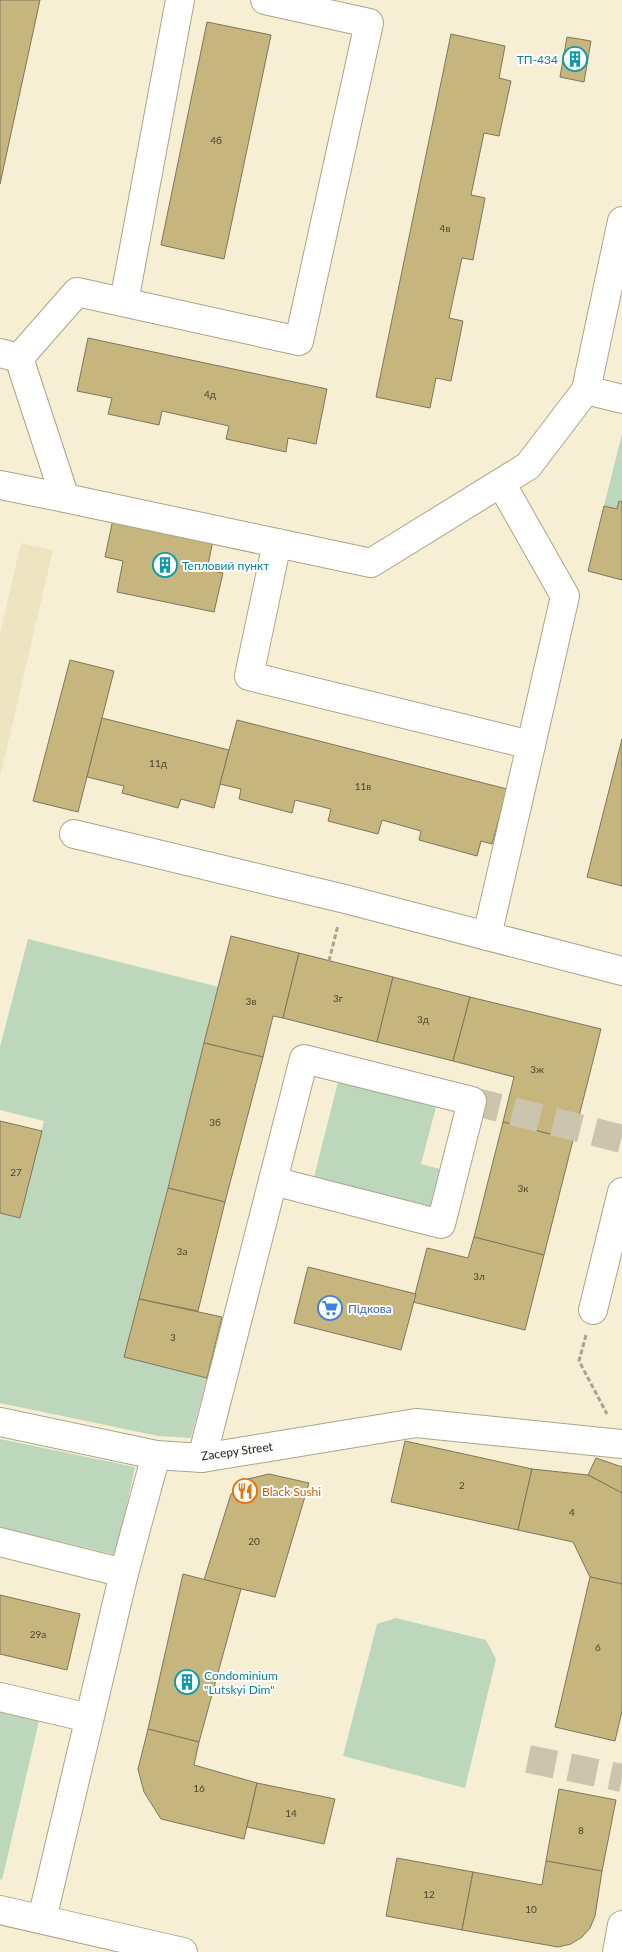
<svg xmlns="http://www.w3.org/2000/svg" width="622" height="1952" viewBox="0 0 622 1952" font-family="Lato,sans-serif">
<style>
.built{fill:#eee4c1}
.green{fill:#bcd7bc}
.building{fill:#c6b67d;stroke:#7d765d}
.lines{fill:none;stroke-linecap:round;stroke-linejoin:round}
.minor-tunnel{stroke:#ccc5ad;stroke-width:28;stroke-dasharray:28 14;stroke-linecap:butt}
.minor-casing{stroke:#aca48a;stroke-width:30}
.path{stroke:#a9a38d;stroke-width:3;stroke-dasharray:5 2.5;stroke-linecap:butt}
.minor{stroke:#fff;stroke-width:28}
.labels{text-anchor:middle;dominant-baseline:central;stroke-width:4;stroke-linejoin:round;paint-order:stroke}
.number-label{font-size:10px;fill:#4a442e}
.culture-label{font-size:12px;fill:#0d838f;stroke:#fff;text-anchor:start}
.shop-label{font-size:12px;fill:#366cbe;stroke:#fff;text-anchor:start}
.street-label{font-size:12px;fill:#211e14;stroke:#fff}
.food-label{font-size:12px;fill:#c56008;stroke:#fff;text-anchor:start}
</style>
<rect width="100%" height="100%" fill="#f7efd3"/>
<!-- built -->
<polygon class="built" points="21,543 53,550 0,777 0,634"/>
<!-- green -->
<g class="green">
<polygon points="622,434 622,502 619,501 617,509 604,506"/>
<polygon points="28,939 219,987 139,1299 207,1378 191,1438 158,1436 0,1403 0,1213 20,1218 44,1121 0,1110 0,1047"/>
<polygon points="338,1082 436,1107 421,1164 440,1169 430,1206 314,1177"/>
<polygon points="0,1439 135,1467 116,1555 0,1527"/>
<polygon points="396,1618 486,1640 496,1659 465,1788 343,1756 377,1624"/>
<polygon points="0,1712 39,1721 2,1880 0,1879"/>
</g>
<!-- building -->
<g class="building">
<polygon points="0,0 40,0 0,184"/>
<polygon points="207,22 271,35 224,259 161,245"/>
<polygon points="451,34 505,46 499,78 511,81 499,136 484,133 471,195 485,198 473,260 462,258 449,318 463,321 451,381 436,378 430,408 376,397"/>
<polygon points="567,37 591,41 584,82 560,77"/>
<polygon points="88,338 327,389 316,444 288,438 286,452 226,439 229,426 162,411 159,425 108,414 112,398 77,391"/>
<polygon points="619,501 622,502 622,580 588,571 604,506 617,509"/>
<polygon points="113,519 213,540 207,570 223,573 214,612 117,592 123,561 105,557"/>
<polygon points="70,660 114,671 78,812 33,801"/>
<polygon points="102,718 229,750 214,808 181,799 178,808 122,793 124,786 87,777"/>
<polygon points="237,720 507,789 492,844 481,841 477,856 419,840 421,831 382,820 378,834 328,821 331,809 295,800 292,813 239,799 241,789 220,784"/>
<polygon points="622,739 622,886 587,877"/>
<polygon points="231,936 299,953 283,1018 273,1016 263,1057 204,1043"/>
<polygon points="299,953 393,977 377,1042 283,1018"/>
<polygon points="393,977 470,997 453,1061 377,1042"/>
<polygon points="470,997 601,1029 573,1140 503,1122 514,1077 453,1061"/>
<polygon points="204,1043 263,1057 225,1202 168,1188"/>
<polygon points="0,1121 42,1131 20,1218 0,1213"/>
<polygon points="503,1122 573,1140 544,1255 474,1237"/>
<polygon points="168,1188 225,1202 198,1311 139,1299"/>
<polygon points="474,1237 544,1255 525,1330 413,1302 427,1248 468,1258"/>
<polygon points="308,1267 416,1294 401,1350 294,1323"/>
<polygon points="139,1299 222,1317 207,1378 124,1357"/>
<polygon points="405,1441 532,1469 518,1530 391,1502"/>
<polygon points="596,1458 622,1467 622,1493 588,1475"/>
<polygon points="532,1469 588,1475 622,1493 622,1584 590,1577 573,1542 518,1530"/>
<polygon points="269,1474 309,1483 275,1597 204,1580 231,1494 248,1479"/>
<polygon points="183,1574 241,1589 199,1742 148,1729"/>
<polygon points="590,1577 622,1584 622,1711 615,1741 555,1727"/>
<polygon points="0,1595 80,1614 67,1670 0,1654"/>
<polygon points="148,1729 199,1742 194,1765 257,1783 244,1839 161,1819 144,1792 138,1769"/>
<polygon points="257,1783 335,1799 324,1844 247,1827"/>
<polygon points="559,1789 616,1800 602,1871 546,1861"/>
<polygon points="397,1858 473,1872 462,1930 386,1916"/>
<polygon points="546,1861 602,1871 595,1916 590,1928 582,1937 571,1944 558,1947 462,1930 473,1872 542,1885"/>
</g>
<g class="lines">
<!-- minor-tunnel -->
<g class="minor-tunnel">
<polyline points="472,1101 622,1139"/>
<polyline points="528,1759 622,1778"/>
</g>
<defs>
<g id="minor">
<polyline points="124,302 180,0"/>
<polyline points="0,353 19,358 65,498 277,543 249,676 531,745 487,936"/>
<polyline points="19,358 77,292 299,341 369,23 265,0"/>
<polyline points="586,390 622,221"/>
<polyline points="501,483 565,596 531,745"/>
<polyline points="0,485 65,498"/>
<polyline points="277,543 371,563 528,466 586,390 622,399"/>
<polyline points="74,834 345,899 622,971"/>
<polyline points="593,1310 622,1192"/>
<polyline points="0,1422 156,1455 202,1458 416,1423 622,1444"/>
<polyline points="202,1458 304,1059 472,1101 441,1224 273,1181"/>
<polyline points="0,1542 124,1573"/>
<polyline points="0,1697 89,1718"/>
<polyline points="0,1910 183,1952"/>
<polyline points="42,1919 124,1573 156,1455"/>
<polyline points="617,1952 622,1925"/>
</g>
</defs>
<!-- minor casing -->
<use href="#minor" class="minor-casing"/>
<!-- path -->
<g class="path">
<polyline points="329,961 338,925"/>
<polyline points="586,1335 579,1361 607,1414"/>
</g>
<!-- minor -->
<use href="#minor" class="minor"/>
</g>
<!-- icons -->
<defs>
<symbol id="building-ring" viewBox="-11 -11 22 22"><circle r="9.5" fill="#fff" stroke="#0f9aa8" stroke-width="1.5"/><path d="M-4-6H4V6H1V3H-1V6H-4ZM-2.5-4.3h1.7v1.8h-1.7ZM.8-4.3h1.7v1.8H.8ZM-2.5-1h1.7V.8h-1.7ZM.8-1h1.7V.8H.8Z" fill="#0f9aa8"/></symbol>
<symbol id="supermarket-ring" viewBox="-11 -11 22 22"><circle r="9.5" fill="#fff" stroke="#3f7fe0" stroke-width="1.5"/><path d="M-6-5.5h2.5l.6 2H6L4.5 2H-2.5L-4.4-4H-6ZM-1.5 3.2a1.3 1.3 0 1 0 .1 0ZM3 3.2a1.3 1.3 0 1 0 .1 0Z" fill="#3f7fe0"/></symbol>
<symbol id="restaurant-ring" viewBox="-11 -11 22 22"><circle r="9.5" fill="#fff" stroke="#e8710a" stroke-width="1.5"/><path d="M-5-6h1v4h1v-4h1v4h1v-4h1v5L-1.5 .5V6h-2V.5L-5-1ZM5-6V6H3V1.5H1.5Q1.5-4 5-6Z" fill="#e8710a"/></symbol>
</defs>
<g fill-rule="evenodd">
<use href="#building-ring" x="561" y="45" width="28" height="28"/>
<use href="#building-ring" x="151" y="551" width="28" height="28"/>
<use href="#supermarket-ring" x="316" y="1294" width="28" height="28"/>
<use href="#restaurant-ring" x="231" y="1477" width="28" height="28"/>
<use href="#building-ring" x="173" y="1668" width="28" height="28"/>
</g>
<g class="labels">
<!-- number labels -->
<g class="number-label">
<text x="216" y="140">4б</text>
<text x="445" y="228">4в</text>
<text x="210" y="394">4д</text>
<text x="158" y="763">11д</text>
<text x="363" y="786">11в</text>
<text x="338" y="998">3г</text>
<text x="251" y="1001">3в</text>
<text x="423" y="1019">3д</text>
<text x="537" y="1069">3ж</text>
<text x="215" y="1122">3б</text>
<text x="16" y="1172">27</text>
<text x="523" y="1188">3к</text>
<text x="182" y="1251">3а</text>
<text x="479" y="1276">3л</text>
<text x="173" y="1337">3</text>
<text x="462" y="1485">2</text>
<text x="572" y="1512">4</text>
<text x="254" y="1541">20</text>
<text x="38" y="1634">29а</text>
<text x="598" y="1647">6</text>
<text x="199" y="1788">16</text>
<text x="291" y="1813">14</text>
<text x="581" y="1830">8</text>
<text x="429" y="1894">12</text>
<text x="531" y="1909">10</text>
</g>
<!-- culture labels -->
<g class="culture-label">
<text x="558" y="59" text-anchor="end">ТП-434</text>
<text x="182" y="565">Тепловий пункт</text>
<text x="204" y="1675">Condominium<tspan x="204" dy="14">"Lutskyi Dim"</tspan></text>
</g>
<!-- shop labels -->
<g class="shop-label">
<text x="348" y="1308">Підкова</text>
</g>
<!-- street labels -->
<g class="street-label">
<text transform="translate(237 1451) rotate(-8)">Zacepy Street</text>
</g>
<!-- food labels -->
<g class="food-label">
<text x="262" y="1491">Black Sushi</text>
</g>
</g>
</svg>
